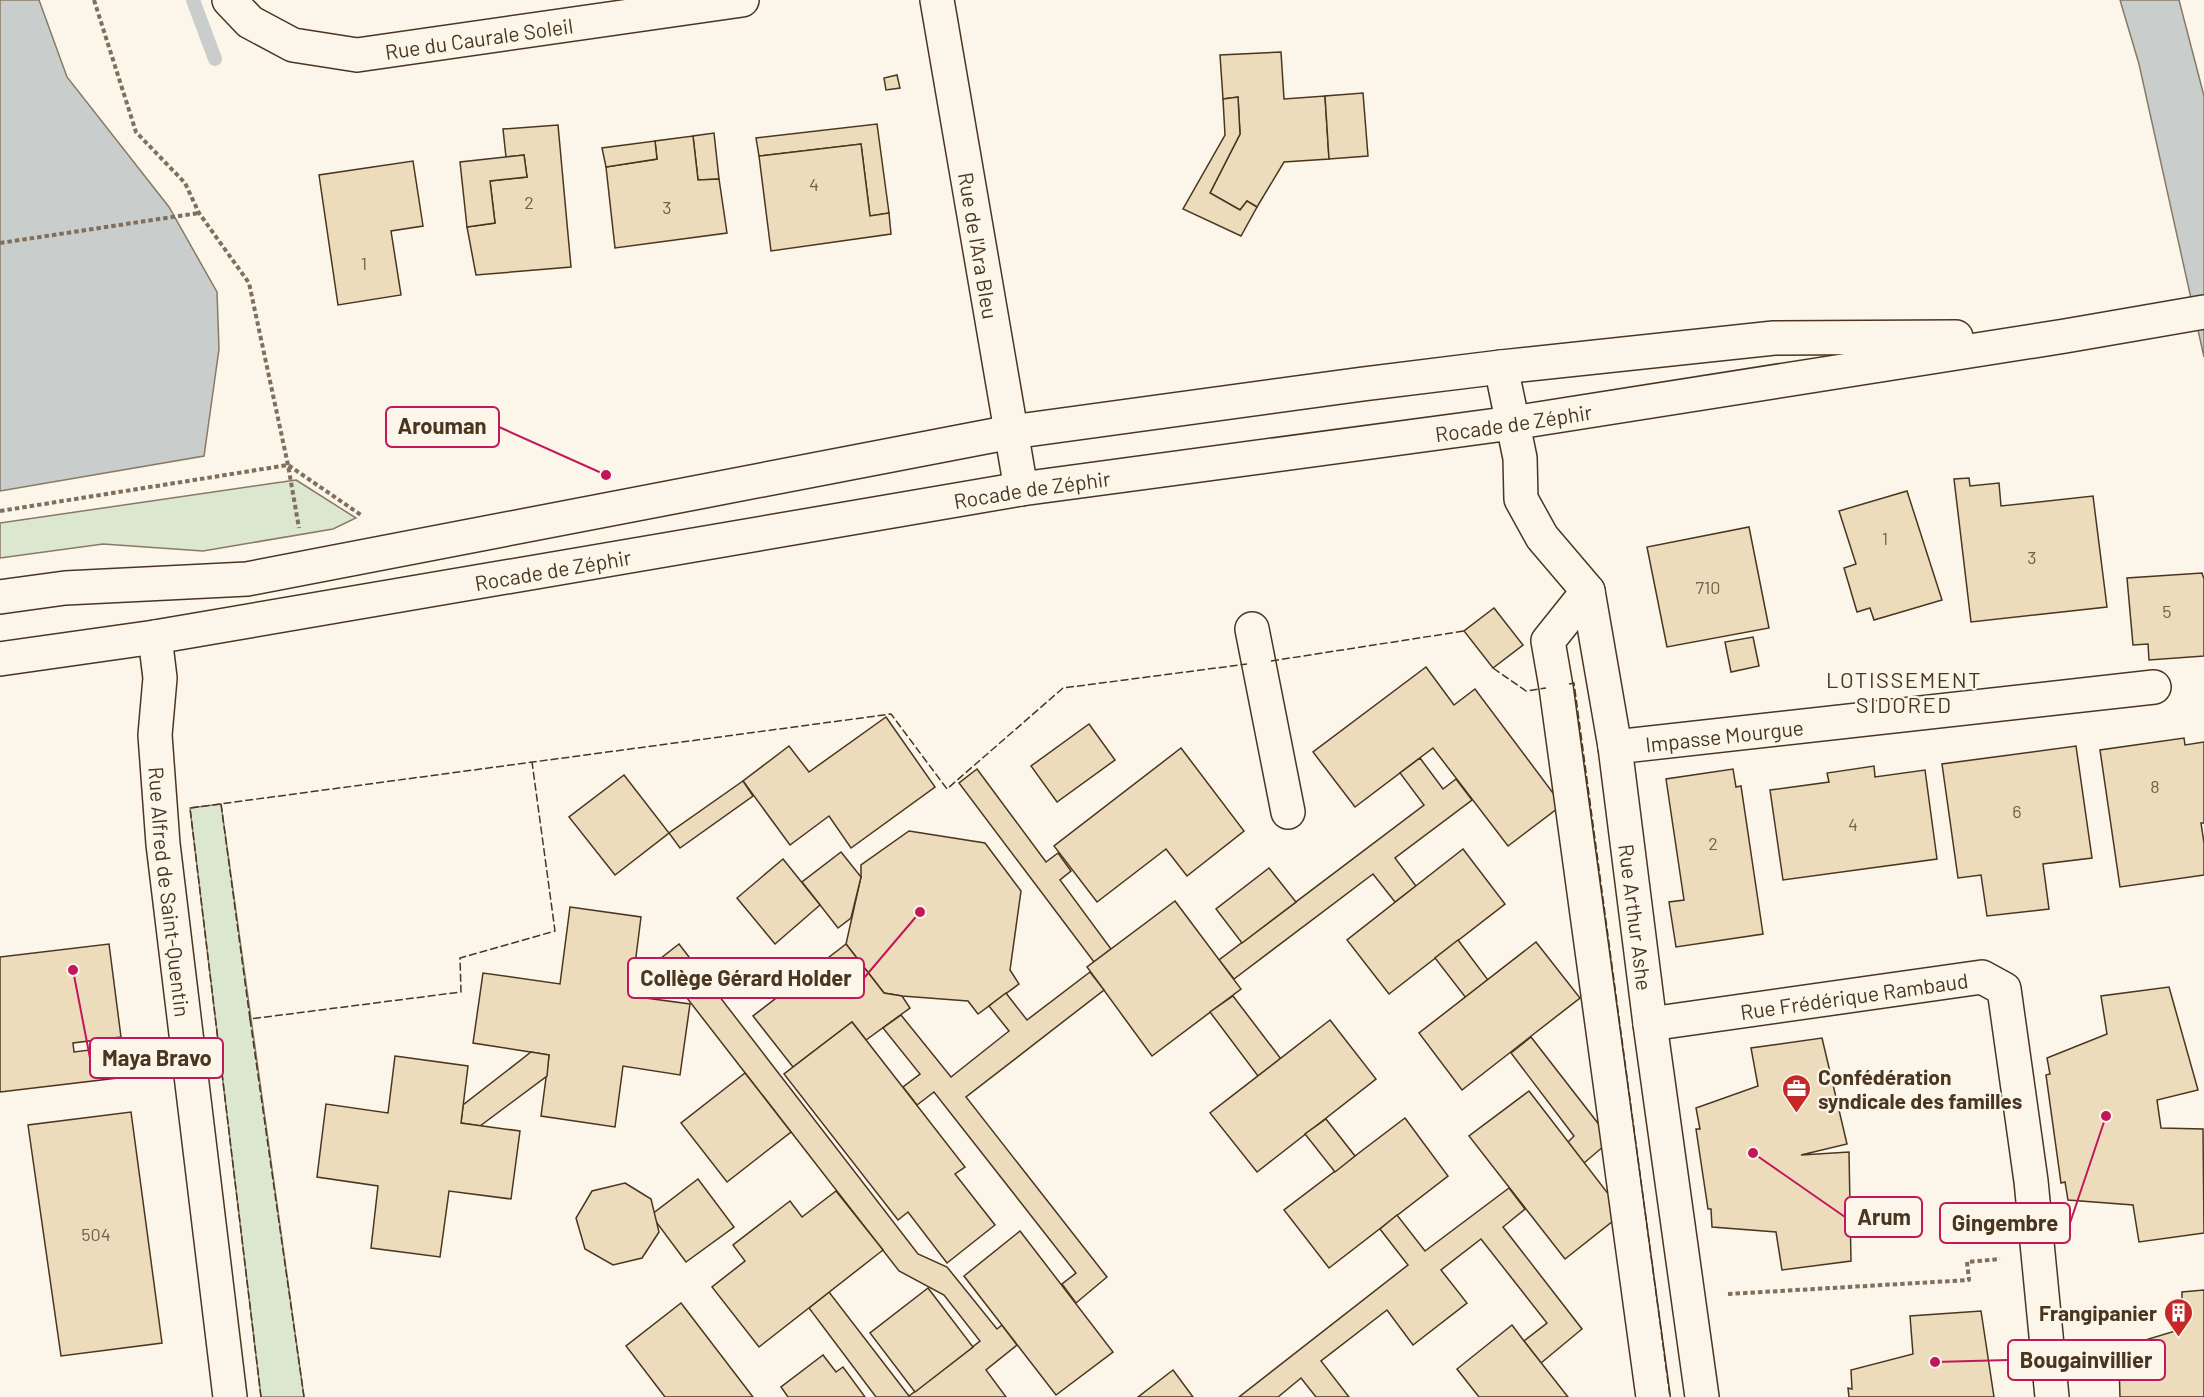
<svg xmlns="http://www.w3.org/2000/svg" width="2204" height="1397" viewBox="0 0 2204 1397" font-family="Barlow,sans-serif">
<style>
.green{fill:#dce7d0;stroke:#887966;stroke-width:1.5}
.water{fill:#c9cecd;stroke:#887966;stroke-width:1.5}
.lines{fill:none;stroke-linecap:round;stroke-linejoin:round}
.stream{stroke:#c9cecd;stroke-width:14}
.building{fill:#ecdcbc;stroke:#4a3520;stroke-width:1.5}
.minor-casing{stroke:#4a3520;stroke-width:36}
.major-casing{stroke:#4a3520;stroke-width:36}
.path{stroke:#7f6f5c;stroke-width:4;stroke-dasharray:4.5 3;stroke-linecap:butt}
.minor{stroke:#fbf6e9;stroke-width:33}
.major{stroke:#fbf6e9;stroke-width:33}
.fence{stroke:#4a3520;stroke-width:1.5;stroke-dasharray:8 3;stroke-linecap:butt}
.labels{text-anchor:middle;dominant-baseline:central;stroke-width:4.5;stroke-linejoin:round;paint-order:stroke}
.number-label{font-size:18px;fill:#725f47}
.street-label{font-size:21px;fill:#4a3520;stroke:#fbf6e9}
.poi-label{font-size:21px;font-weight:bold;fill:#4a3520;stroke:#fbf6e9;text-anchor:start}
.neighbourhood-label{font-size:22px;letter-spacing:1.5px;fill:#4a3520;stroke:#fbf6e9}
.leader{fill:none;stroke:#c2185b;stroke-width:2}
.callout-dot{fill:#c2185b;stroke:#fbf6e9;stroke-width:2}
.callout{fill:#fbf6e9;stroke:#c2185b;stroke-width:2}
.callout-label{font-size:22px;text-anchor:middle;font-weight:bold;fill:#4a3520}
</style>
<rect width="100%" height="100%" fill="#fbf6e9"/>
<!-- green -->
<g class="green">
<polygon points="296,480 356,518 333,529 203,551 103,544 0,558 0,523"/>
<polygon points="221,804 304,1397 261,1397 190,808"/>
</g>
<!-- water -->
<g class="water">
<polygon points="0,0 39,0 67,77 169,207 217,292 219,349 204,456 0,491"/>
<polygon points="2120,0 2179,0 2204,96 2204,357 2139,64"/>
</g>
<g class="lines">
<!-- stream -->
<polyline class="stream" points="193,0 215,59"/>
</g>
<!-- building -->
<g class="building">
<polygon points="1281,52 1284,99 1325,96 1329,159 1284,162 1257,207 1247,201 1240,210 1210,193 1240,134 1238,97 1223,99 1220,55"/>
<polygon points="897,75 900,88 886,90 884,78"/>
<polygon points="1363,93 1368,156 1329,159 1325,96"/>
<polygon points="1238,97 1240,134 1210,193 1240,210 1247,201 1257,207 1241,236 1183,209 1225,135 1223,99"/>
<polygon points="877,124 889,213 870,216 861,144 759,156 756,138"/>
<polygon points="558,125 571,267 476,275 467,227 495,223 490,181 527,177 524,155 506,157 503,129"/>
<polygon points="714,133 719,179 698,180 693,136"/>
<polygon points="693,136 698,180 719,179 727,233 615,248 606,167 657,159 655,141"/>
<polygon points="655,141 657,159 606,167 602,148"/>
<polygon points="861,144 870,216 889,213 891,234 771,251 759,156"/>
<polygon points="524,155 527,177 490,181 495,223 467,227 460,162"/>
<polygon points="413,161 423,226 391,231 401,295 338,305 319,175"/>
<polygon points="1969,478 1970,486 1999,483 2001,506 2093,496 2107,607 1971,622 1954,479"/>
<polygon points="1907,491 1942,600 1874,620 1870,608 1857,612 1844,568 1856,564 1839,511"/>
<polygon points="1749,527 1769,628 1667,647 1647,547"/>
<polygon points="2202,573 2204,579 2204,656 2149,660 2148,644 2133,645 2127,578"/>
<polygon points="1494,608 1523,645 1493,668 1464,631"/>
<polygon points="1753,637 1759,666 1731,672 1725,642"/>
<polygon points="1426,667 1454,705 1475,689 1562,805 1508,846 1433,748 1355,807 1313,752"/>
<polygon points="886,717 935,787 851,848 829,816 790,845 743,781 789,746 809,772"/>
<polygon points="1089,724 1115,760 1057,802 1031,766"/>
<polygon points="2184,738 2185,745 2204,742 2204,823 2201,823 2204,843 2204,875 2120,887 2100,750"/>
<polygon points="2076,746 2092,858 2043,864 2049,909 1987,916 1981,875 1958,878 1942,764"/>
<polygon points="1181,748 1244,831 1187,876 1166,849 1097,902 1054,846"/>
<polygon points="1420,758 1443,789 1456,779 1472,800 1395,858 1416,886 1395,902 1373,874 1234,979 1219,960 1424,805 1400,773"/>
<polygon points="1874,766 1875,777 1925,770 1937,859 1783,880 1770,790 1829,782 1827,773"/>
<polygon points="977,769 1046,862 1058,853 1071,871 1060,880 1111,949 1094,962 959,783"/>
<polygon points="1733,769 1736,787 1741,786 1763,934 1676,947 1669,902 1684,900 1666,779"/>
<polygon points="624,775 669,833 615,875 569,817"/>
<polygon points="743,781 753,796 680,848 669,833"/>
<polygon points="909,831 985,843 1021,891 1010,970 1019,984 978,1014 968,1001 902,996 884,993 846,944 861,877 861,865"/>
<polygon points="1463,849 1505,904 1389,994 1347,940"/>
<polygon points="841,852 861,877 851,918 838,928 802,882"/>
<polygon points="783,859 820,905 775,944 737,898"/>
<polygon points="1269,868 1296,902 1242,943 1216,909"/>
<polygon points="1175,901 1241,989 1152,1056 1087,967"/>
<polygon points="570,907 641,917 631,996 690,1004 680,1075 623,1066 615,1127 541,1116 549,1055 473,1043 483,973 560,984"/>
<polygon points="1458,940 1488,980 1466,998 1435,958"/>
<polygon points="1536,942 1580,998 1462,1090 1419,1033"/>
<polygon points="109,944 121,1037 73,1043 74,1052 122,1046 126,1077 0,1092 0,957"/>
<polygon points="679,944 918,1254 947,1267 997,1329 1002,1325 1017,1345 986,1370 1006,1397 876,1397 809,1308 829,1292 909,1396 980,1341 944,1295 899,1271 673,980 649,998 631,996 633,980"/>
<polygon points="846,944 884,993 902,996 910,1008 866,1040 852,1022 793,1067 753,1016"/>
<polygon points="1090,972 1104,990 966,1097 1107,1277 1076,1303 1062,1284 1076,1273 934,1092 917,1105 903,1087 920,1074 883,1028 901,1015 951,1077 1009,1031 989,1006 1006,993 1027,1020"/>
<polygon points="2169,987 2198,1090 2157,1100 2161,1128 2203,1129 2204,1233 2139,1242 2133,1205 2068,1200 2065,1182 2061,1183 2046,1075 2050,1074 2047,1058 2107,1034 2101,996"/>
<polygon points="1233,996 1281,1059 1258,1076 1210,1012"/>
<polygon points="1330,1020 1376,1079 1257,1172 1210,1113"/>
<polygon points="852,1022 965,1167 955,1174 995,1225 947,1263 908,1212 898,1220 784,1074"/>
<polygon points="1531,1037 1611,1140 1584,1163 1568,1142 1574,1136 1511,1053"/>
<polygon points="1822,1038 1847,1144 1801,1155 1849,1152 1851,1261 1782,1270 1776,1232 1712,1227 1711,1209 1708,1209 1696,1129 1700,1129 1696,1108 1758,1086 1751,1048"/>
<polygon points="531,1052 549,1055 547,1076 480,1126 461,1123 463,1105"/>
<polygon points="395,1056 468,1066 461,1123 520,1131 511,1199 449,1191 440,1257 371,1248 378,1186 317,1177 326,1104 388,1113"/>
<polygon points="745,1073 791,1132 727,1182 681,1123"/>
<polygon points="1529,1091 1623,1213 1565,1259 1469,1136"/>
<polygon points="131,1112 162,1343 61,1356 28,1125"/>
<polygon points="1405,1118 1448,1176 1329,1268 1284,1210"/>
<polygon points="1326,1119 1355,1156 1335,1172 1305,1134"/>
<polygon points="698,1179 734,1227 686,1262 651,1215"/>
<polygon points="625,1183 651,1199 659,1232 642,1258 613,1265 585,1249 576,1218 592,1191"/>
<polygon points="1509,1188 1525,1209 1503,1227 1582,1329 1541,1363 1524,1341 1547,1323 1481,1239 1441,1270 1467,1303 1413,1345 1387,1310 1321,1361 1349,1397 1316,1397 1301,1378 1278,1397 1239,1397 1408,1265 1380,1229 1397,1215 1425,1251"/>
<polygon points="836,1191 883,1250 759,1347 712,1287 745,1261 733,1245 790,1201 802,1217"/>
<polygon points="1020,1231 1113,1352 1056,1395 964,1276"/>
<polygon points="928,1288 973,1347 915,1392 870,1333"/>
<polygon points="2204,1290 2204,1397 2120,1397 2119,1364 2123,1364 2122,1347 2182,1329 2182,1292"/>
<polygon points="681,1303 753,1397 665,1397 626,1346"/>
<polygon points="1981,1311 1994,1397 1849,1397 1848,1388 1852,1389 1851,1370 1913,1354 1910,1316"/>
<polygon points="1512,1325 1524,1341 1568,1397 1479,1397 1457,1369"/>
<polygon points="823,1355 836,1372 843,1367 865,1397 788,1397 781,1387"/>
<polygon points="1173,1370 1193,1397 1138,1397"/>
</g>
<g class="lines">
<defs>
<g id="minor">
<path id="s1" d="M229,0L250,22L293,45L357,55L742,0"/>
<path id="s2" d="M937,0L1021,489"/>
<path id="s3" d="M1501,367L1520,458L1521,499L1542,537L1588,591L1615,747L1650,1024L1702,1397"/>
<polyline points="1588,591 1548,641 1556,687 1653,1397"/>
<polyline points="1252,629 1288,812"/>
<path id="s4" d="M155,637L160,678L155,735L163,844L230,1397"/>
<path id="s5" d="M1615,747L2154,687"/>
<path id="s6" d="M1650,1024L1982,977L2004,989L2031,1181L2052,1397"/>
</g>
<g id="major">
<polyline points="0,597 65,588 247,579 1011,432 1363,384 1501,367 1774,338 1956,337"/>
<path id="s7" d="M0,659L155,637L1021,489L1512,423L2065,336L2204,312"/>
</g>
</defs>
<!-- minor casing -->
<use href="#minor" class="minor-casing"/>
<!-- major casing -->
<use href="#major" class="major-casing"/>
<!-- path -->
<g class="path">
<polyline points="94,0 136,132 185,183 199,213 249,283 288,465 299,528"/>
<polyline points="0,243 199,213"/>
<polyline points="0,511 288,465 361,515"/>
<polyline points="1728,1294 1969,1280 1967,1262 2000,1259"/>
</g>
<!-- minor -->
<use href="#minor" class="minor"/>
<!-- major -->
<use href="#major" class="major"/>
<!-- fence -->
<g class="fence">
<polyline points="1271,661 1464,631"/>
<polyline points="1493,668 1526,691 1546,688"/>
<polyline points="1569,684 1574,683 1670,1397"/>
<polyline points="221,804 250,1019 461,992 460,958 555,931 532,762"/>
<polyline points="250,1019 304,1397"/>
<polyline points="261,1397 190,808 891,714 947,789 1063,688 1247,664"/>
</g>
</g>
<!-- icons -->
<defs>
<symbol id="office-pin" viewBox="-11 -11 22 30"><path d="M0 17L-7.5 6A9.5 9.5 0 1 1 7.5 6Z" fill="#c62828" stroke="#fbf6e9"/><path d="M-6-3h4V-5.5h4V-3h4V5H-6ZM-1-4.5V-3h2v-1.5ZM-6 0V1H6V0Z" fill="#fff"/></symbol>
<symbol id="building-pin" viewBox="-11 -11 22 30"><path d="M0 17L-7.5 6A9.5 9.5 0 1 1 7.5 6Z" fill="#c62828" stroke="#fbf6e9"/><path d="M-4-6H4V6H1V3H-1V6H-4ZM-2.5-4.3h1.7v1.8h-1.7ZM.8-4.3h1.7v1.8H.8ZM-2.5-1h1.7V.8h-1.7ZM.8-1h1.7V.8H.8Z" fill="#fff"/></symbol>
</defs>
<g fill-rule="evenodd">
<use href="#office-pin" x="1780" y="1072" width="33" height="45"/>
<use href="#building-pin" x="2162" y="1296" width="33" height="45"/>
</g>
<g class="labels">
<!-- number labels -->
<g class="number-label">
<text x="814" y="184">4</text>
<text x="529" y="202">2</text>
<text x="667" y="207">3</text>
<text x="364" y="263">1</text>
<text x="1885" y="538">1</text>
<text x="2032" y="557">3</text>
<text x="1708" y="587">710</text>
<text x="2167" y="611">5</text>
<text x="2155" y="786">8</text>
<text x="2017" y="811">6</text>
<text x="1853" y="824">4</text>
<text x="1713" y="843">2</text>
<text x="96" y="1234">504</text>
</g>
<!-- street labels -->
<g class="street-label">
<text stroke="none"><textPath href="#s1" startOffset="267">Rue du Caurale Soleil</textPath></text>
<text stroke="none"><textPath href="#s2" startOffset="249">Rue de l'Ara Bleu</textPath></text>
<text stroke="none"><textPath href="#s7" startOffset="1532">Rocade de Zéphir</textPath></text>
<text stroke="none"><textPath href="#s7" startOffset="1046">Rocade de Zéphir</textPath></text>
<text stroke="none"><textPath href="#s7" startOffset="560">Rocade de Zéphir</textPath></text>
<text stroke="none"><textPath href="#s5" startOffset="110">Impasse Mourgue</textPath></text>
<text stroke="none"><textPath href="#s4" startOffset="256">Rue Alfred de Saint-Quentin</textPath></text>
<text stroke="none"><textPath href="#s3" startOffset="578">Rue Arthur Ashe</textPath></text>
<text stroke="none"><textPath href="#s6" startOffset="206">Rue Frédérique Rambaud</textPath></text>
</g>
<!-- poi labels -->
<g class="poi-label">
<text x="1818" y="1076">Confédération<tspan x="1818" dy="24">syndicale des familles</tspan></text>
<text x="2157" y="1312" text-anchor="end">Frangipanier</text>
</g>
<!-- neighbourhood labels -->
<g class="neighbourhood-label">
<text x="1904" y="679">LOTISSEMENT<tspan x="1904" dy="25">SIDORED</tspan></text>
</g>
</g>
<!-- callouts -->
<path class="leader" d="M606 475L499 427M920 912L864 978M73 970L90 1058M1753 1153L1845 1217M2106 1116L2070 1223M1935 1362L2008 1360"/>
<g class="callout-dot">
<circle cx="606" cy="475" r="6"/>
<circle cx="920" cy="912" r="6"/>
<circle cx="73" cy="970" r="6"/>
<circle cx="1753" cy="1153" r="6"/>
<circle cx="2106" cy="1116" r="6"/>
<circle cx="1935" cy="1362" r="6"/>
</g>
<g class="callout">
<rect x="386" y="407" width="113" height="40" rx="6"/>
<rect x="628" y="958" width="236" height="40" rx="6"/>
<rect x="90" y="1038" width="133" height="40" rx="6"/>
<rect x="1845" y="1197" width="77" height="40" rx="6"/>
<rect x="1940" y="1203" width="130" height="40" rx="6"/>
<rect x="2008" y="1340" width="157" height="40" rx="6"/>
</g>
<g class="callout-label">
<text x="442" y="434">Arouman</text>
<text x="746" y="986">Collège Gérard Holder</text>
<text x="157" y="1066">Maya Bravo</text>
<text x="1884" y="1225">Arum</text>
<text x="2005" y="1231">Gingembre</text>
<text x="2086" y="1368">Bougainvillier</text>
</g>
</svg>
